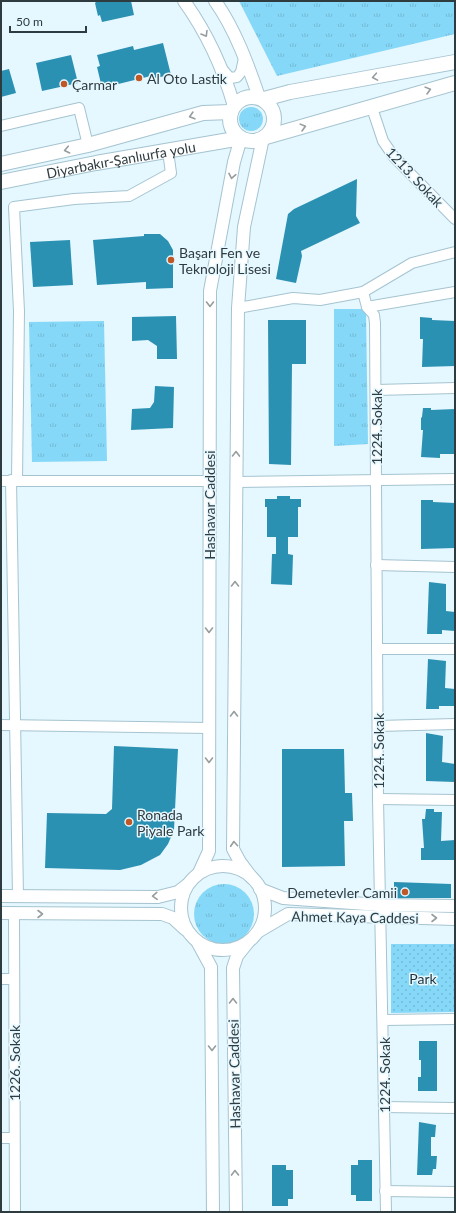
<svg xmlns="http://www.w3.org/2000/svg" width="456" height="1213" viewBox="0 0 456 1213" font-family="Lato,sans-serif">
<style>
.grass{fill:url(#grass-tufts)}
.park{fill:url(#park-dots)}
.building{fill:#2b91b2}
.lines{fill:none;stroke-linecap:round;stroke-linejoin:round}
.minor-casing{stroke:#a5c4d0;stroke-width:12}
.major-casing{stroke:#a5c4d0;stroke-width:14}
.highway-casing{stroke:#a5c4d0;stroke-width:16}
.minor{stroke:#fff;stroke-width:10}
.major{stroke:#fff;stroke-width:12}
.highway{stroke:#fff;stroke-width:14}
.oneway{stroke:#969d9f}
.poi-dot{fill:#be5827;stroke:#e5f7ff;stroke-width:1.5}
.labels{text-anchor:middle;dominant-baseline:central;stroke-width:3;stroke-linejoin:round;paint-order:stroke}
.poi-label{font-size:14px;fill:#2e3b3f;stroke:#e5f7ff;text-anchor:start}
.street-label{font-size:14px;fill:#2e3b3f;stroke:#e5f7ff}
.park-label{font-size:14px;fill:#1d333b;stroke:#e5f7ff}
</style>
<defs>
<pattern id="grass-tufts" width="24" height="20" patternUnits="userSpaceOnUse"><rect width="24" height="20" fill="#85d8f7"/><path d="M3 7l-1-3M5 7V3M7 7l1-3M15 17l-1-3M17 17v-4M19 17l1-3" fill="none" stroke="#73bad5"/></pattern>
<pattern id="park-dots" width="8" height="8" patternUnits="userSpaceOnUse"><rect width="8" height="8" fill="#85d8f7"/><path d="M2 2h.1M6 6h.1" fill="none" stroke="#73bad5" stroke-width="1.8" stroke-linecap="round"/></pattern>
</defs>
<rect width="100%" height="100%" fill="#e5f7ff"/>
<!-- grass -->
<g class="grass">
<polygon points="239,1 455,1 455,34 277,76"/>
<circle cx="251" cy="119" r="12"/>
<polygon points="334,309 362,309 366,313 368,444 334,446"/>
<polygon points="104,321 107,461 32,462 29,322"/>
<circle cx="224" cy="914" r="30"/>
</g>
<!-- park -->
<polygon class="park" points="391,944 455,944 455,1012 391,1013"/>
<!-- building -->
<g class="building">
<polygon points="97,1 131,1 134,15 102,22 100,15 98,16 95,3"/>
<polygon points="163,43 171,75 155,78 155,75 102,88 97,67 100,66 97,55 133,46 134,50"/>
<polygon points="71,55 78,83 42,91 36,63"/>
<polygon points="9,69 16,93 1,97 1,71"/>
<polygon points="357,179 356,216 360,223 301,251 302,256 296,283 276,279 288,214 294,209"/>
<polygon points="144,234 160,234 168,241 173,250 173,288 146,289 146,282 97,285 93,240 144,236"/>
<polygon points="70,240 73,285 33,287 30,242"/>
<polygon points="176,316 177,359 157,359 157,346 148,340 132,341 132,317"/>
<polygon points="420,317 432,318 432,320 455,321 455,366 422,367 423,339 420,339"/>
<polygon points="268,320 306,320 306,364 292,364 291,465 269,464"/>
<polygon points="155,386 174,387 173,428 131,430 132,409 150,408 154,402"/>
<polygon points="423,408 431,408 431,410 455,409 455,454 440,454 440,458 421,457 423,430 421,430 421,418 422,417"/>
<polygon points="277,496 290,496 290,499 301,499 301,507 298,507 298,537 288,537 288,554 293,555 292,585 271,584 272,554 276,554 276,537 267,537 267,507 265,507 265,499 277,499"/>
<polygon points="421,500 433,500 433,502 455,503 455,548 421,549"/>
<polygon points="429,582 446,584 446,611 455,612 455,631 442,630 442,634 427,634"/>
<polygon points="428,659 446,661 445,688 455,689 455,706 439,706 439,709 426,709"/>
<polygon points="426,733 443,736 442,762 455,764 455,782 426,781"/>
<polygon points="114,746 178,749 174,830 168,844 160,855 141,865 120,870 45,868 47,813 106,814 112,809"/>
<polygon points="282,749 344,749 345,793 352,793 353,821 344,821 345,866 282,867"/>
<polygon points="426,809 434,809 434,812 442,812 441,841 455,840 455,860 421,860 421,848 424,848 422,819 425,819"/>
<polygon points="394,882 451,884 451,898 394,898"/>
<polygon points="419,1041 437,1041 437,1091 418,1091 418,1077 421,1077 421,1060 419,1060"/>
<polygon points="419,1122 436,1125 435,1137 431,1137 431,1156 437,1156 436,1169 433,1169 432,1175 417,1175"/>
<polygon points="358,1160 372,1160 372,1201 356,1201 356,1195 351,1195 351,1165 358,1165"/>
<polygon points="272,1165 286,1165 286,1170 293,1170 293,1199 288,1199 288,1206 272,1206"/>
</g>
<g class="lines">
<defs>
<g id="minor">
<polyline points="222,69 230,78 237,77 241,72 244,58"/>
<polyline points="372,108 383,141 394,157 455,219"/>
<polyline points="1,126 79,108 88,145"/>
<polyline points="363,292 367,307 374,315 375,323 378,799 386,1212"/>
<polyline points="367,307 455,292"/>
<polyline points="238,308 293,298 320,300 363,292 412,263 455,252"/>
<polyline points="376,390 455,388"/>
<polyline points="11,480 18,896"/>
<polyline points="17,480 19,311 14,207 74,199 129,196 171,173 168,151"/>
<polyline points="1,481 209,481"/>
<polyline points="236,482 455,479"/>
<polyline points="376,565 455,567"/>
<polyline points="377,649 455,649"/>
<polyline points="1,725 209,728"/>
<polyline points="378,726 455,724"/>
<polyline points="378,799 455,800"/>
<polyline points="14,914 15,1212"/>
<polyline points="1,979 14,979"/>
<polyline points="384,1020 455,1019"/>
<polyline points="384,1107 455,1108"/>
<polyline points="1,1138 14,1138"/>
<polyline points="385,1191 455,1192"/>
</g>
<g id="major">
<path d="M184,1C207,33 223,68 234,106"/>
<path d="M215,1C235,29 248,65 259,97"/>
<circle cx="223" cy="908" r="42"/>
<polyline points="199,873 209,851 210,291 234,162 241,138"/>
<polyline points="252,878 240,862 233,849 238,308 244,227 263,138"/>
<polyline points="260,889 283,898 380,905 455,906"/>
<polyline points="1,896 158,897 178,892 187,885"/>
<polyline points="1,913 162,914 173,918 185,929"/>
<polyline points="259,931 288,914 455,919"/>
<polyline points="198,943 211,967 213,1212"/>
<polyline points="236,1212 233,968 237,956 249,941"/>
</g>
<g id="highway">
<circle cx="252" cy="119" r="22"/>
<polyline points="264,99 290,92 455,62"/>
<polyline points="266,137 455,83"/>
<polyline points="1,164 88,145 203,113 231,112"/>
<path id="s1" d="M1,182L96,163L241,138"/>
</g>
</defs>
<!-- minor casing -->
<use href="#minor" class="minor-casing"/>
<!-- major casing -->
<use href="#major" class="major-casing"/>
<!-- highway casing -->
<use href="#highway" class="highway-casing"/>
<!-- minor -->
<use href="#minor" class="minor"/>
<!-- major -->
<use href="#major" class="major"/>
<!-- highway -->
<use href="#highway" class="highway"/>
</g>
<!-- one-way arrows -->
<defs><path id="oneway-chevron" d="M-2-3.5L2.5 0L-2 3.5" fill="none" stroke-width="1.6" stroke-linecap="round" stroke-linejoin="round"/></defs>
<g class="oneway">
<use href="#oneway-chevron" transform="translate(205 34) rotate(59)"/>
<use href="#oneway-chevron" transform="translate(375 77) rotate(170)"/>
<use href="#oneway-chevron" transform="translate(428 90) rotate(-15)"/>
<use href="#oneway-chevron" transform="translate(192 116) rotate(164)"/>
<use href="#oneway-chevron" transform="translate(303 127) rotate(-15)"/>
<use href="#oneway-chevron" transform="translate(67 150) rotate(168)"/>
<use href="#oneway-chevron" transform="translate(232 176) rotate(101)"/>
<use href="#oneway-chevron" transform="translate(210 304) rotate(90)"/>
<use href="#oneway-chevron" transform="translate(236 454) rotate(-89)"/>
<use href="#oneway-chevron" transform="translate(235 584) rotate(-90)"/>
<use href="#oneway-chevron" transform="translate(209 630) rotate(90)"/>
<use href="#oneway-chevron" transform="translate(234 714) rotate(-90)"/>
<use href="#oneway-chevron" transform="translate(209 760) rotate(90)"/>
<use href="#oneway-chevron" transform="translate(234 844) rotate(-94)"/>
<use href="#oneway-chevron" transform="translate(155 896) rotate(177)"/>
<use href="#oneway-chevron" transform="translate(40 914)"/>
<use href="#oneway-chevron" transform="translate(434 918)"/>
<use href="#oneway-chevron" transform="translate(233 1001) rotate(-90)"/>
<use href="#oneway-chevron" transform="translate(212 1048) rotate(90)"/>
<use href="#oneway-chevron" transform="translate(235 1173) rotate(-91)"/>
</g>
<!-- markers -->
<g class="poi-dot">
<circle cx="139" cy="78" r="4"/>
<circle cx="64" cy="84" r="4"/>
<circle cx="171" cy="260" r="4"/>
<circle cx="129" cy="822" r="4"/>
<circle cx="405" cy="892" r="4"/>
</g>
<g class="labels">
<!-- poi labels -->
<g class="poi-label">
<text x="147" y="78">Al Oto Lastik</text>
<text x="72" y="84">Çarmar</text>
<text x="179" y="252">Başarı Fen ve<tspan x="179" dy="16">Teknoloji Lisesi</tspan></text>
<text x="137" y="814">Ronada<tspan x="137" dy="16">Piyale Park</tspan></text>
<text x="397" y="892" text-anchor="end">Demetevler Camii</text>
</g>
<!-- street labels -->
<g class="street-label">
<text stroke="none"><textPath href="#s1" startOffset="122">Diyarbakır-Şanlıurfa yolu</textPath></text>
<text transform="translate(415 177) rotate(47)">1213. Sokak</text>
<text transform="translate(376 427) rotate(-90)">1224. Sokak</text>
<text transform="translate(209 505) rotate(-90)">Hashavar Caddesi</text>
<text transform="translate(378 751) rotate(-90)">1224. Sokak</text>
<text transform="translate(355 917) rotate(1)">Ahmet Kaya Caddesi</text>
<text transform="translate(14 1063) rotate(-90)">1226. Sokak</text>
<text transform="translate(234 1074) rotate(-91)">Hashavar Caddesi</text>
<text transform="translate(384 1075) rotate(-90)">1224. Sokak</text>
</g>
<!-- park labels -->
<g class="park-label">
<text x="423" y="978">Park</text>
</g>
</g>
<!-- border -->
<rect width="456" height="1213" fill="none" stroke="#2e3b3f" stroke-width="4"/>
<!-- scale -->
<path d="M10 26v6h76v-6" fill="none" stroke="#2e3b3f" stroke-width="2"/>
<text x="16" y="26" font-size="12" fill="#2e3b3f" stroke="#e5f7ff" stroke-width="3" paint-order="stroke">50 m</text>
</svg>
